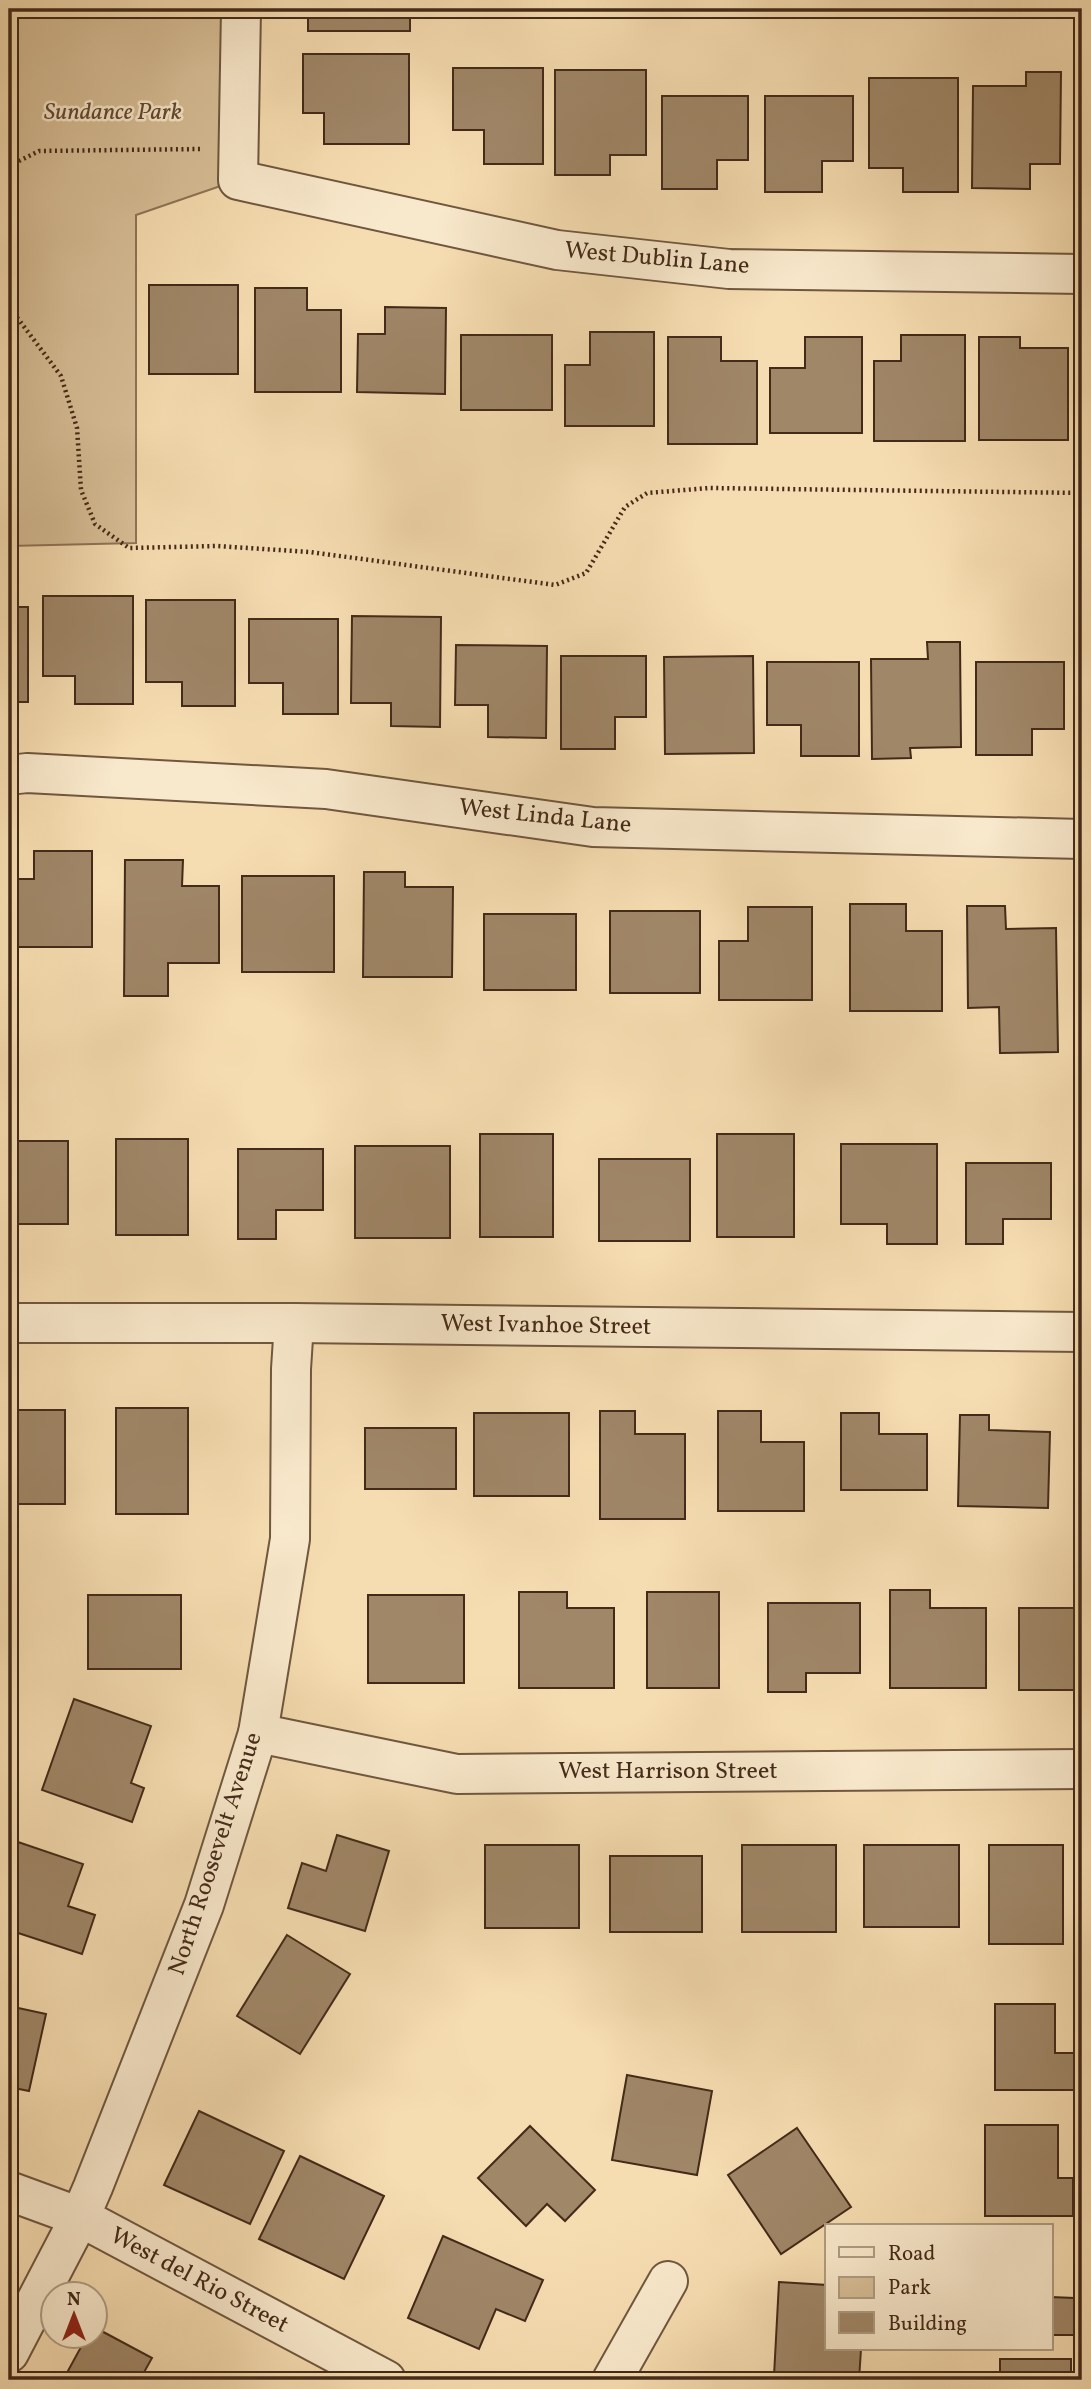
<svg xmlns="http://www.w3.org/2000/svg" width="1091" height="2389" viewBox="0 0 1091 2389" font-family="Vollkorn,serif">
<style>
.green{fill:#d8bf97;stroke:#8e7458;stroke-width:2}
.building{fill:#a08768;stroke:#432a19;stroke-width:2}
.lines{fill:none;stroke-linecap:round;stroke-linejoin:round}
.minor-casing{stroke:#70573f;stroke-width:42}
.path{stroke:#432a19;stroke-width:4.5;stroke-dasharray:2 3.5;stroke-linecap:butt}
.minor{stroke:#f9e9cc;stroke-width:38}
.labels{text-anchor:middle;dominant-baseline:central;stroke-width:5;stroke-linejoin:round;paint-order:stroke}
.park-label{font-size:24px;font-style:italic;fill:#614832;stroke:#f9e9cc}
.street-label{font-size:24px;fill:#432a19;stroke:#f9e9cc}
</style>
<rect width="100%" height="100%" fill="#f6ddb1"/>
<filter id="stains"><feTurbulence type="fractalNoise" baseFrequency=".00286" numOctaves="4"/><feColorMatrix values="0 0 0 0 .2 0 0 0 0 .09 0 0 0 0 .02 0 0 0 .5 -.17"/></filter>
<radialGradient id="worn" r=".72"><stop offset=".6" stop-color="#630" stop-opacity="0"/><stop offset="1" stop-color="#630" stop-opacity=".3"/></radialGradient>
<!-- green -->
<polygon class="green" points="9,9 241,9 238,180 136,215 136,543 9,546"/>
<!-- building -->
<g class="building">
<rect x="308" y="9" width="102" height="22"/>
<rect x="877" y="9" width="91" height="7"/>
<polygon points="303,54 409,54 409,144 324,144 324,113 303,113"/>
<polygon points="453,68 543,68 543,164 484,164 484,130 453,130"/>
<polygon points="555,70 646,70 646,155 610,155 610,175 555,175"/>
<polygon points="1026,72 1061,72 1060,164 1030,164 1030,189 972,188 973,86 1026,86"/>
<polygon points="869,78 958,78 958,192 903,192 903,168 869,168"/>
<rect x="1075" y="88" width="7" height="104"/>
<polygon points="662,96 748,96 748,160 717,160 717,189 662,189"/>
<polygon points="765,96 853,96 853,161 822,161 822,192 765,192"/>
<rect x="149" y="285" width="89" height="89"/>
<polygon points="255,288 307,288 307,310 341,310 341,392 255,392"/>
<polygon points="385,307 446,308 445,394 357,392 358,334 385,334"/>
<polygon points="590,332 654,332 654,426 565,426 565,365 590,365"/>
<rect x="461" y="335" width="91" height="75"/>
<polygon points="901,335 965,335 965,441 874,441 874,361 901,361"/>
<polygon points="668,337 721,337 721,361 757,361 757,444 668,444"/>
<polygon points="805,337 862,337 862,433 770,433 770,368 805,368"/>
<polygon points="979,337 1020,337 1020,348 1068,348 1068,440 979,440"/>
<rect x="1081" y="340" width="1" height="101"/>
<polygon points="43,596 133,596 133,704 75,704 75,676 43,676"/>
<polygon points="146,600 235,600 235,706 182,706 182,682 146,682"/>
<rect x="9" y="607" width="19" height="95"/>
<polygon points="352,616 441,617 440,727 391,726 391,703 351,703"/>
<polygon points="249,619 338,619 338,714 283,714 283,683 249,683"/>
<polygon points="927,642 960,642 961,747 910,748 911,758 872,759 871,659 928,659"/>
<polygon points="456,645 547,646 546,738 488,737 488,705 455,705"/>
<polygon points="561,656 646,656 646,717 615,717 615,749 561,749"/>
<polygon points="753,656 754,753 665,754 664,657"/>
<polygon points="767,662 859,662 859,756 801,756 801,725 767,725"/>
<polygon points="976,662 1064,662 1064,729 1032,729 1032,755 976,755"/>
<rect x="1077" y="663" width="5" height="95"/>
<polygon points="34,851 92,851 92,947 9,947 9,879 34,879"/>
<polygon points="125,860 183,860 182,886 219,886 219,963 168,963 168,996 124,996"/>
<polygon points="364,872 405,872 405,887 453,887 452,977 363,977"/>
<rect x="242" y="876" width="92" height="96"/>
<polygon points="850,904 906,904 906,931 942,931 942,1011 850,1011"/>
<polygon points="967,906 1005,906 1006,929 1056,928 1058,1052 1000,1053 999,1007 968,1008"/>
<polygon points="748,907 812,907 812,1000 719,1000 719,941 748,941"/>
<rect x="610" y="911" width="90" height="82"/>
<rect x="484" y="914" width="92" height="76"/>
<rect x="1080" y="938" width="2" height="65"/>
<rect x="480" y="1134" width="73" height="103"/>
<rect x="717" y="1134" width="77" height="103"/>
<rect x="116" y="1139" width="72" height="96"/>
<rect x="9" y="1141" width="59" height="83"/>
<polygon points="841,1144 937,1144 937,1244 887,1244 887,1224 841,1224"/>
<rect x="355" y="1146" width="95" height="92"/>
<rect x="1081" y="1148" width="1" height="96"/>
<polygon points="238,1149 323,1149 323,1210 276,1210 276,1239 238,1239"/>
<rect x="599" y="1159" width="91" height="82"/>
<polygon points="966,1163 1051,1163 1051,1219 1003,1219 1003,1244 966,1244"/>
<rect x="116" y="1408" width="72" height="106"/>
<rect x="9" y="1410" width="56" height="94"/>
<polygon points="600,1411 635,1411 635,1434 685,1434 685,1519 600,1519"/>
<polygon points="718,1411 761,1411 761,1442 804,1442 804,1511 718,1511"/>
<rect x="474" y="1413" width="95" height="83"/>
<polygon points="841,1413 879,1413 879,1434 927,1434 927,1490 841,1490"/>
<polygon points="960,1415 989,1415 989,1430 1050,1432 1048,1508 958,1506"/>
<rect x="1080" y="1415" width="2" height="81"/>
<rect x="365" y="1428" width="91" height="61"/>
<polygon points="890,1590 930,1590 930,1608 986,1608 986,1688 890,1688"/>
<polygon points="519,1592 567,1592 567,1608 614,1608 614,1688 519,1688"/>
<rect x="647" y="1592" width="72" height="96"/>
<rect x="88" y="1595" width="93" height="74"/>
<rect x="368" y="1595" width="96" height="88"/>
<polygon points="768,1603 860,1603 860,1673 806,1673 806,1692 768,1692"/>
<rect x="1019" y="1608" width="63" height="82"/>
<polygon points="74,1699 151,1726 131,1783 144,1788 132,1822 42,1790"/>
<polygon points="337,1835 389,1851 365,1931 288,1908 302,1863 326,1871"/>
<polygon points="18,1842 83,1864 68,1906 95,1915 82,1954 9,1930 9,1870"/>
<rect x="485" y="1845" width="94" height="83"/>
<rect x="742" y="1845" width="94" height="87"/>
<rect x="864" y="1845" width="95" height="82"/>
<rect x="989" y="1845" width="74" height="99"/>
<rect x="610" y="1856" width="92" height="76"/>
<polygon points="287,1935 350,1974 300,2054 237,2016"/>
<polygon points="995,2004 1055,2004 1055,2053 1075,2053 1075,2090 995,2090"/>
<polygon points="9,2006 46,2014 29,2091 9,2087"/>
<polygon points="627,2075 712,2091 697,2175 612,2160"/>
<polygon points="199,2111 284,2151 250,2224 164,2185"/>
<polygon points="985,2125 1058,2125 1058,2178 1073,2178 1073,2216 985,2216"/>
<polygon points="530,2126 595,2190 565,2221 547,2204 526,2226 478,2178"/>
<polygon points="797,2128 851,2207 781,2254 728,2175"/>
<polygon points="300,2156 384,2196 344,2279 259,2239"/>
<polygon points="443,2236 543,2280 525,2321 496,2309 479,2349 408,2318"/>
<polygon points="779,2282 827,2285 827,2349 861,2349 859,2380 774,2376"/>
<polygon points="1051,2297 1074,2298 1074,2335 1051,2335"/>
<polygon points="94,2327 152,2358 143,2374 155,2380 63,2380 87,2336 94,2336"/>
<rect x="1000" y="2359" width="71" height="21"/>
</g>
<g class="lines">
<defs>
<g id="minor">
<polyline points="241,9 238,180 557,250 729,269 1082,274"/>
<polyline points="9,775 27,773 326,789 593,827 1082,839"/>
<polyline points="9,1323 294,1323 1082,1332"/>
<polyline points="258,1733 457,1774 1082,1769"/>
<polyline points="9,2191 80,2217 386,2380"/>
<polyline points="9,2353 80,2217 93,2187 204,1905 258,1733 290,1539 291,1369 294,1323"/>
<polyline points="612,2380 668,2281"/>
</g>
</defs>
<!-- minor casing -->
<use href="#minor" class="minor-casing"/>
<!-- path -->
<g class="path">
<polyline points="9,166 39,151 200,149"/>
<polyline points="9,310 16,316 61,376 77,428 81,490 95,524 129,548 217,546 310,552 555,585 586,573 625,507 647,493 709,488 1082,493"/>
</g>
<!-- minor -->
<use href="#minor" class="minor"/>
</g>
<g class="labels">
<!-- park labels -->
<g class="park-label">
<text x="113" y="113">Sundance Park</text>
</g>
<!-- street labels -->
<g class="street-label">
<text transform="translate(657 259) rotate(5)">West Dublin Lane</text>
<text transform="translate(545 817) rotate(6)">West Linda Lane</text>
<text transform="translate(546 1326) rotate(1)">West Ivanhoe Street</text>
<text x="668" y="1772">West Harrison Street</text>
<text transform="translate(216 1854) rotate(-72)">North Roosevelt Avenue</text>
<text transform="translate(199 2281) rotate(28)">West del Rio Street</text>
</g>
</g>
<!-- margin -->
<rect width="1091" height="2389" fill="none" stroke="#f6ddb1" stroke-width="35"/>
<rect x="10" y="10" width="1070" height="2368" fill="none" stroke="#432a19" stroke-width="3.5"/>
<rect x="18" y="18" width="1056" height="2354" fill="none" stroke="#432a19" stroke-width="2"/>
<!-- legend -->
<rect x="825" y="2224" width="228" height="126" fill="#f9e9cc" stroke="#b09d84" stroke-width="2"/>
<rect x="839" y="2247" width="35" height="10" fill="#f9e9cc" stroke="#b09d84" stroke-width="2"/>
<text x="888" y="2260" font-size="21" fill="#432a19">Road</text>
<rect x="839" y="2277" width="35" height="21" fill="#d8bf97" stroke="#b09d84" stroke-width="2"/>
<text x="888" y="2294" font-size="21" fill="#432a19">Park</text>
<rect x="839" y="2312" width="35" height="21" fill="#a08768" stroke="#b09d84" stroke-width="2"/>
<text x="888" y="2330" font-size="21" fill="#432a19">Building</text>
<!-- north arrow -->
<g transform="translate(74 2315)"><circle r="33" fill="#f9e9cc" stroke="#b09d84" stroke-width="2"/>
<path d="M0-5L12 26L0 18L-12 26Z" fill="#8f2418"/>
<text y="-10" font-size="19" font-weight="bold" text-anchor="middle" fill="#432a19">N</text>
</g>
<rect width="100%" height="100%" filter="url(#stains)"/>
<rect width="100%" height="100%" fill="url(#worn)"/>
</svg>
